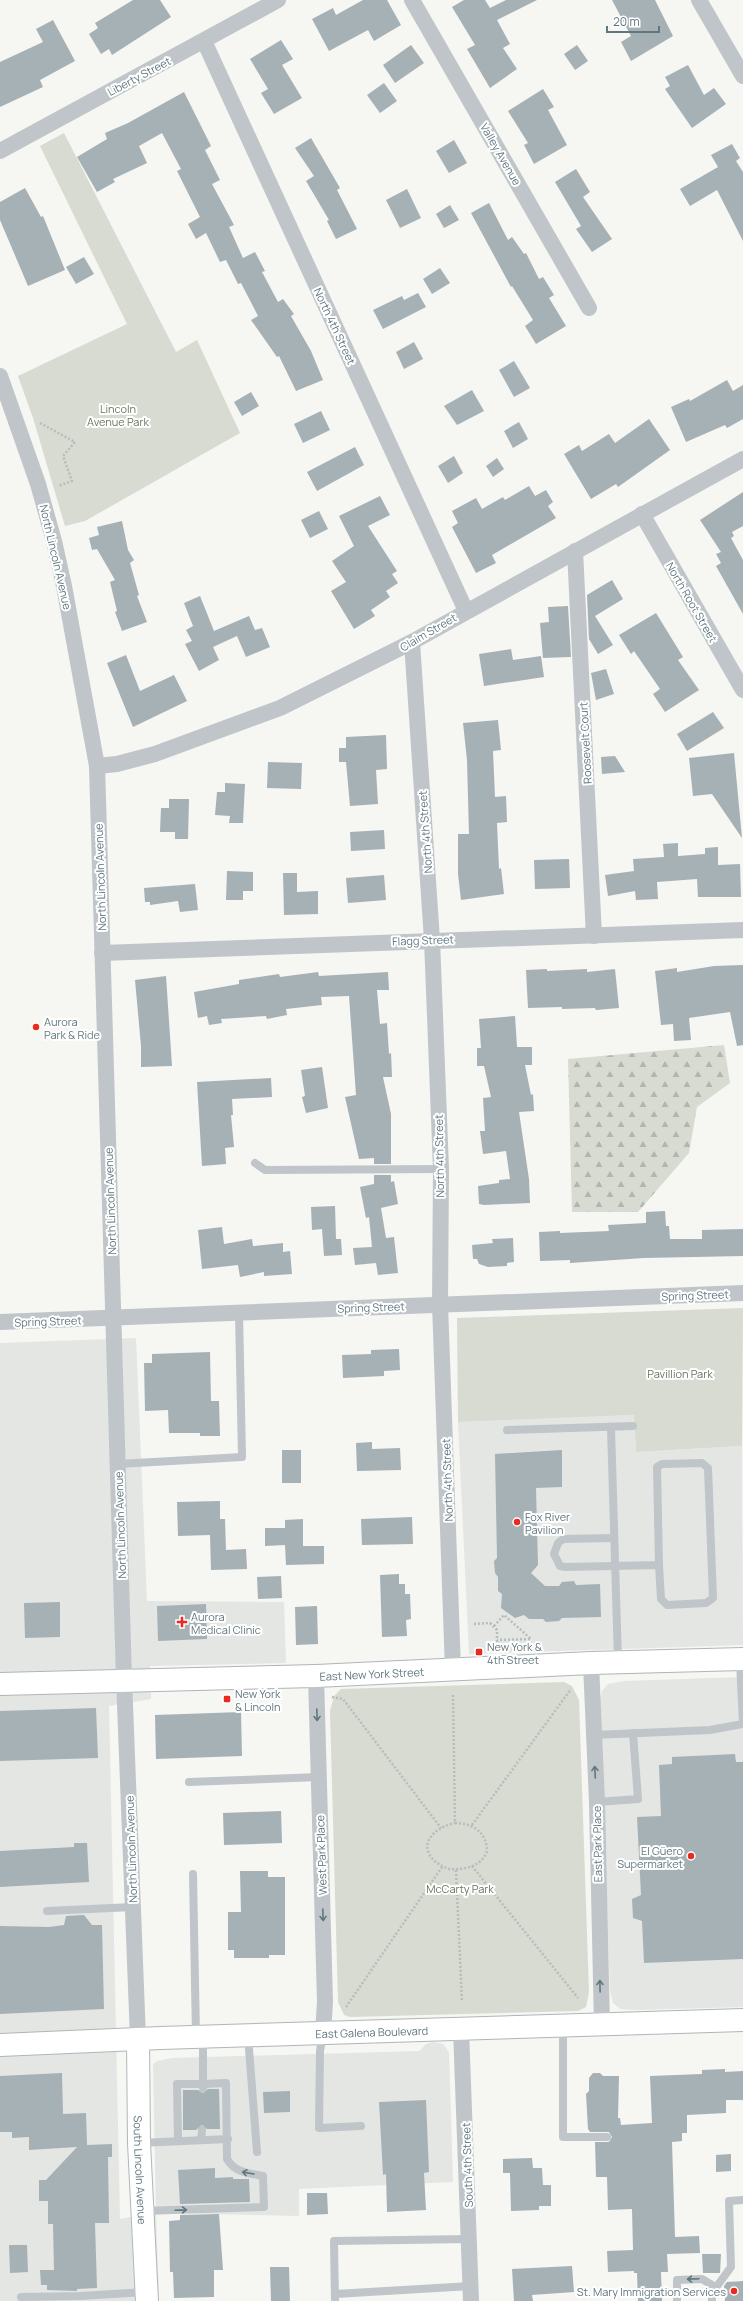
<svg xmlns="http://www.w3.org/2000/svg" width="743" height="2301" viewBox="0 0 743 2301" font-family="Manrope,sans-serif">
<style>
.built{fill:#e4e6e4}
.forest{fill:url(#forest-firs)}
.green{fill:#d7dbd2}
.building{fill:#a6b1b5}
.lines{fill:none;stroke-linecap:round;stroke-linejoin:round}
.secondary-casing{stroke:#afb8bb;stroke-width:24}
.primary-casing{stroke:#aeb6b9;stroke-width:24}
.path{stroke:#b7bcbe;stroke-width:2.5;stroke-dasharray:2 2;stroke-linecap:butt}
.lane{stroke:#bfc5c8;stroke-width:8}
.street{stroke:#bfc5c8;stroke-width:16}
.secondary{stroke:#fff;stroke-width:22}
.primary{stroke:#fff;stroke-width:22}
.oneway{stroke:#60777f}
.poi-dot{fill:#e92a20;stroke:#fff;stroke-width:1.5}
.labels{text-anchor:middle;dominant-baseline:central;stroke-width:4;stroke-linejoin:round;paint-order:stroke}
.street-label{font-size:11px;fill:#60777f;stroke:#fff}
.park-label{font-size:11px;fill:#68775f;stroke:#fff}
.poi-label{font-size:11px;fill:#60777f;stroke:#fff;text-anchor:start}
</style>
<defs>
<pattern id="forest-firs" width="22" height="20" patternUnits="userSpaceOnUse"><rect width="22" height="20" fill="#d7dbd2"/><path d="M5 1l3.5 6h-7zM16 11l3.5 6h-7z" fill="#b2b6b0"/></pattern>
</defs>
<rect width="100%" height="100%" fill="#f6f6f3"/>
<!-- built -->
<g class="built">
<polygon points="136,1338 147,1601 284,1602 286,1663 150,1666 151,1699 109,1706 120,2219 156,2212 153,2064 157,2061 172,2058 419,2051 426,2044 433,2042 443,2044 449,2052 453,2182 299,2189 299,2216 156,2213 159,2301 0,2301 0,1343"/>
<polygon points="634,1415 636,1452 742,1446 743,1645 469,1654 458,1422"/>
<polygon points="743,1677 743,2007 637,2010 620,2009 613,2003 610,1990 600,1700 602,1691 608,1684 624,1681"/>
</g>
<!-- forest -->
<polygon class="forest" points="724,1045 730,1083 697,1107 689,1153 638,1212 572,1212 568,1059"/>
<!-- green -->
<g class="green">
<polygon points="64,133 176,352 197,340 240,433 85,521 65,526 33,418 18,376 127,324 40,146"/>
<polygon points="743,1308 742,1446 636,1452 634,1415 458,1422 457,1318"/>
<polygon points="564,1682 572,1686 579,1700 589,1992 586,2007 578,2011 350,2017 344,2015 338,2002 330,1711 334,1696 341,1689"/>
</g>
<!-- building -->
<g class="building">
<polygon points="133,0 160,0 171,17 112,55 109,49 101,54 89,34 98,28 95,23"/>
<polygon points="363,0 387,0 401,25 374,41 368,30 329,51 312,19 333,8 336,15"/>
<polygon points="464,0 485,0 490,8 506,0 537,0 497,20 510,44 503,48 517,69 490,88 467,49 475,45 452,7"/>
<polygon points="612,0 655,0 673,36 631,61 621,42 631,36"/>
<polygon points="53,20 75,61 40,80 43,87 0,107 0,62 43,42 36,29"/>
<polygon points="281,40 293,59 282,65 302,98 274,114 261,93 268,89 250,59"/>
<polygon points="411,45 424,63 395,83 383,65"/>
<polygon points="577,45 588,61 575,70 564,54"/>
<polygon points="688,65 704,95 714,88 726,104 692,128 665,89 670,86 665,77"/>
<polygon points="384,83 397,101 380,113 367,95"/>
<polygon points="543,89 554,107 548,110 567,145 534,164 524,145 528,143 508,111"/>
<polygon points="184,92 211,146 205,150 220,180 212,184 234,225 229,227 243,258 255,252 265,271 262,272 278,302 283,299 294,314 291,316 311,351 323,380 296,391 279,356 277,357 251,320 258,316 241,283 238,284 226,260 220,262 206,233 196,239 188,224 200,217 177,171 181,169 162,133 139,146 147,163 113,179 115,182 97,192 77,157 107,139 105,133 128,123"/>
<polygon points="311,138 340,188 337,190 357,229 336,239 327,221 329,220 306,181 314,176 295,148"/>
<polygon points="454,140 467,163 449,173 436,151"/>
<polygon points="732,144 740,158 736,161 743,172 743,241 717,190 690,206 680,189 718,167 711,155"/>
<polygon points="576,169 590,192 583,197 612,239 592,252 576,229 581,226 555,182"/>
<polygon points="25,188 41,217 43,216 65,270 28,286 0,220 0,202"/>
<polygon points="407,189 421,218 400,228 386,200"/>
<polygon points="489,203 508,240 512,237 524,254 526,253 539,279 543,277 554,295 549,298 566,326 536,344 525,326 533,320 512,286 511,287 471,213"/>
<polygon points="450,205 459,220 444,228 436,214"/>
<polygon points="84,257 94,274 76,284 66,267"/>
<polygon points="440,268 450,283 432,294 423,279"/>
<polygon points="418,293 426,307 383,329 373,310 402,296 404,300"/>
<polygon points="414,342 423,359 404,369 396,352"/>
<polygon points="514,361 530,388 514,397 499,370"/>
<polygon points="727,380 733,391 743,385 743,419 727,428 725,425 686,442 671,407 689,399 690,401"/>
<polygon points="472,390 484,411 457,425 444,406"/>
<polygon points="251,392 259,406 242,416 234,402"/>
<polygon points="321,411 330,430 303,443 294,424"/>
<polygon points="649,419 670,450 618,487 616,484 591,499 564,454 579,445 582,451 609,434 615,443"/>
<polygon points="519,422 528,439 513,448 504,431"/>
<polygon points="355,447 364,465 317,491 307,472"/>
<polygon points="454,456 463,473 448,483 438,466"/>
<polygon points="497,458 504,469 493,477 486,466"/>
<polygon points="529,486 535,496 546,490 553,502 548,506 556,518 492,555 496,563 476,573 452,527 458,523 452,511 476,498 482,509 503,497 505,500"/>
<polygon points="743,492 743,526 732,532 734,536 731,538 743,560 743,614 716,566 721,563 716,554 721,552 700,520"/>
<polygon points="380,496 390,515 368,526 397,571 392,574 398,583 386,591 390,597 371,610 375,616 354,629 331,591 346,582 332,561 354,546 339,516"/>
<polygon points="319,511 328,529 310,538 301,520"/>
<polygon points="122,521 128,550 134,560 130,563 139,595 137,596 147,622 122,631 115,612 117,611 110,582 115,580 97,549 92,550 89,538 99,535 97,527"/>
<polygon points="612,580 623,599 595,616 613,645 598,654 589,639 587,595"/>
<polygon points="200,596 214,631 249,616 255,630 262,628 270,647 246,657 237,636 213,647 219,660 199,671 185,644 192,641 186,630 193,626 184,603"/>
<polygon points="568,606 571,657 543,658 540,623 549,622 548,607"/>
<polygon points="656,613 683,657 678,660 699,690 665,712 653,694 660,689 634,651 631,654 619,635"/>
<polygon points="511,649 513,660 541,656 544,677 484,686 479,654"/>
<polygon points="126,655 140,691 174,675 187,701 133,727 107,663"/>
<polygon points="606,669 614,694 596,700 591,673"/>
<polygon points="713,712 724,728 687,751 677,734"/>
<polygon points="498,720 501,750 493,751 495,797 506,796 507,822 497,823 499,869 501,868 504,894 461,900 458,874 458,834 469,834 467,760 463,723"/>
<polygon points="386,735 387,769 376,770 378,804 350,806 346,762 339,762 339,748 346,748 346,737"/>
<polygon points="734,753 742,838 712,794 693,796 689,758"/>
<polygon points="615,756 625,772 602,774 601,757"/>
<polygon points="268,762 302,763 301,789 267,788"/>
<polygon points="225,783 245,784 243,823 229,823 230,816 215,815 217,792 225,792"/>
<polygon points="169,799 189,799 188,839 175,839 175,832 160,832 161,808 169,808"/>
<polygon points="384,830 385,849 351,851 350,832"/>
<polygon points="678,843 678,856 705,854 705,848 718,847 718,865 740,864 741,897 698,897 697,879 657,882 658,899 636,900 635,891 608,896 605,875 634,871 633,859 664,857 663,844"/>
<polygon points="569,859 570,888 535,889 534,860"/>
<polygon points="227,871 253,872 253,891 243,891 243,900 226,900"/>
<polygon points="283,873 297,873 297,892 318,891 318,914 284,915"/>
<polygon points="384,875 386,900 348,903 346,878"/>
<polygon points="195,884 198,910 180,912 178,901 150,905 150,902 145,902 144,888"/>
<polygon points="743,965 743,1045 737,1046 730,1012 689,1018 691,1040 674,1041 673,1024 661,1025 655,971 677,968 677,972 714,966"/>
<polygon points="547,969 547,971 587,969 587,972 615,969 619,1008 596,1010 595,1008 562,1009 562,1007 528,1008 526,970"/>
<polygon points="318,972 319,976 388,972 389,990 377,990 380,1024 387,1023 389,1054 391,1053 392,1077 383,1077 391,1114 391,1164 374,1164 374,1158 359,1159 345,1097 356,1095 349,996 321,997 322,1005 286,1009 287,1015 267,1019 266,1016 221,1019 222,1023 209,1025 207,1016 198,1018 194,992 239,984 239,980 279,974 280,977"/>
<polygon points="166,976 172,1066 141,1067 141,1046 135,980"/>
<polygon points="515,1016 517,1047 532,1047 532,1065 525,1065 531,1095 533,1094 534,1111 519,1112 529,1179 530,1203 484,1205 479,1204 478,1186 499,1183 499,1180 510,1179 506,1151 483,1154 480,1131 485,1131 483,1098 491,1097 484,1066 477,1066 477,1048 481,1048 479,1019"/>
<polygon points="322,1067 328,1108 306,1113 302,1097 305,1096 301,1070"/>
<polygon points="271,1078 272,1097 232,1099 233,1115 231,1115 234,1147 225,1148 226,1164 202,1166 197,1082"/>
<polygon points="374,1175 391,1175 391,1182 394,1181 398,1204 381,1208 386,1238 394,1237 398,1273 378,1275 376,1263 355,1265 353,1248 372,1247 369,1217 366,1218 360,1187 374,1184"/>
<polygon points="335,1206 336,1239 341,1239 342,1255 324,1256 322,1229 312,1230 311,1207"/>
<polygon points="665,1211 666,1226 669,1226 670,1239 702,1239 702,1230 743,1229 743,1256 644,1258 570,1263 570,1260 540,1261 539,1232 560,1231 560,1233 609,1231 608,1225 646,1223 646,1212"/>
<polygon points="222,1227 224,1244 252,1239 253,1246 283,1243 283,1252 290,1251 292,1274 264,1276 264,1272 240,1277 238,1265 202,1269 198,1230"/>
<polygon points="513,1238 514,1262 507,1263 507,1266 488,1267 479,1264 477,1259 473,1259 472,1245 493,1243 492,1239"/>
<polygon points="399,1349 400,1370 384,1371 384,1376 343,1378 342,1355 371,1354 371,1350"/>
<polygon points="210,1352 211,1401 219,1401 220,1436 200,1436 200,1433 169,1433 168,1410 145,1411 144,1363 152,1363 152,1354"/>
<polygon points="372,1442 372,1449 400,1448 401,1470 357,1471 356,1443"/>
<rect x="282" y="1450" width="19" height="33"/>
<polygon points="562,1450 562,1487 536,1488 538,1565 531,1573 545,1586 559,1586 562,1582 574,1581 576,1585 600,1584 601,1617 562,1618 559,1621 546,1622 543,1619 529,1619 524,1615 515,1618 501,1608 502,1594 498,1591 498,1577 495,1573 494,1561 497,1558 495,1454"/>
<polygon points="220,1501 220,1519 225,1519 226,1550 246,1549 247,1569 211,1570 210,1535 178,1536 177,1502"/>
<polygon points="412,1517 413,1544 362,1545 361,1519"/>
<polygon points="303,1519 303,1546 324,1546 324,1564 286,1565 285,1545 265,1546 265,1528 285,1528 285,1520"/>
<polygon points="399,1574 399,1584 405,1584 405,1594 410,1594 411,1619 406,1620 407,1636 382,1637 380,1575"/>
<polygon points="281,1576 282,1598 258,1599 257,1577"/>
<polygon points="60,1602 60,1637 25,1638 24,1603"/>
<polygon points="206,1604 207,1639 158,1641 157,1606"/>
<polygon points="317,1606 318,1644 296,1645 295,1607"/>
<polygon points="96,1708 98,1758 0,1761 0,1711"/>
<polygon points="241,1712 242,1756 156,1759 155,1715"/>
<polygon points="735,1754 736,1762 743,1762 743,1959 644,1963 642,1921 633,1918 632,1899 641,1895 637,1817 661,1816 659,1765 672,1764 672,1757"/>
<polygon points="281,1811 282,1843 224,1845 223,1813"/>
<polygon points="74,1843 87,1843 89,1882 0,1887 0,1851 74,1847"/>
<polygon points="240,1871 268,1871 268,1877 285,1877 285,1955 269,1955 269,1958 234,1958 234,1950 228,1950 228,1912 241,1912"/>
<polygon points="84,1915 92,1925 102,1925 104,2009 0,2014 0,1926 49,1927 64,1925 66,1916"/>
<polygon points="725,2069 725,2072 743,2071 743,2100 726,2100 726,2113 687,2115 687,2133 682,2133 682,2141 672,2142 675,2237 699,2236 700,2253 667,2254 668,2272 661,2272 662,2301 638,2301 637,2273 634,2273 634,2271 608,2272 607,2251 633,2250 632,2209 608,2210 607,2177 596,2177 595,2142 609,2142 612,2137 609,2132 590,2132 588,2129 586,2094 589,2091 589,2078 593,2073 600,2073 603,2076 619,2076 618,2118 620,2118 621,2125 652,2123 650,2076 702,2074 702,2070"/>
<polygon points="62,2073 63,2114 86,2113 87,2145 112,2144 112,2157 108,2157 109,2223 95,2223 97,2288 77,2289 77,2291 47,2290 47,2285 41,2285 40,2270 54,2270 53,2224 48,2224 48,2201 39,2201 39,2180 46,2180 77,2147 29,2150 29,2137 12,2138 12,2132 0,2132 0,2076"/>
<polygon points="208,2089 219,2089 220,2129 207,2129 202,2125 196,2130 183,2130 183,2090 198,2090 203,2093"/>
<polygon points="290,2091 290,2112 264,2113 263,2092"/>
<polygon points="426,2100 429,2172 424,2173 426,2210 387,2212 386,2174 383,2175 379,2102"/>
<polygon points="731,2154 731,2171 716,2172 716,2155"/>
<polygon points="532,2158 533,2168 542,2168 543,2185 551,2185 551,2206 539,2206 539,2210 511,2211 510,2173 503,2173 503,2159"/>
<polygon points="215,2168 215,2178 233,2177 233,2179 249,2179 250,2202 180,2204 178,2170"/>
<polygon points="307,2193 327,2193 328,2214 307,2215"/>
<polygon points="219,2214 223,2270 214,2270 214,2297 174,2298 173,2272 170,2272 169,2221 180,2220 180,2215"/>
<polygon points="9,2245 27,2245 28,2272 10,2273"/>
<polygon points="702,2254 721,2254 720,2273 703,2273"/>
<polygon points="572,2266 574,2292 532,2295 533,2301 514,2301 512,2269"/>
<polygon points="270,2267 289,2267 290,2301 271,2301"/>
<polygon points="743,2281 743,2301 725,2301 724,2286 727,2282"/>
</g>
<g class="lines">
<defs>
<g id="secondary">
<path id="s1" d="M138,2039L139,2143L147,2301"/>
</g>
<g id="primary">
<path id="s2" d="M0,1684L316,1676L591,1663L743,1659"/>
<path id="s3" d="M0,2045L161,2038L743,2020"/>
</g>
</defs>
<!-- secondary casing -->
<use href="#secondary" class="secondary-casing"/>
<!-- primary casing -->
<use href="#primary" class="primary-casing"/>
<!-- path -->
<g class="path">
<polyline points="40,423 75,442 63,456 72,481 58,486"/>
<polyline points="474,1624 490,1623 497,1630 497,1646"/>
<polyline points="494,1626 504,1615 531,1639 497,1640"/>
<polyline points="453,1695 455,1823"/>
<polyline points="332,1697 343,1699 441,1828"/>
<path d="M455,1823C472,1823 487,1832 487,1851C482,1867 463,1870 449,1869C415,1856 424,1830 455,1823Z"/>
<polyline points="472,1825 571,1689"/>
<polyline points="472,1866 578,1998"/>
<polyline points="456,1870 462,2002"/>
<polyline points="346,2007 442,1867"/>
</g>
<!-- lane -->
<g class="lane">
<polyline points="255,1163 265,1170 441,1169"/>
<polyline points="611,1428 618,1661"/>
<polyline points="507,1430 633,1426"/>
<polyline points="118,1464 242,1457 239,1313"/>
<polyline points="613,1538 563,1539 558,1543 554,1554 560,1566 565,1567 659,1565 661,1599 667,1605 706,1603 713,1598 708,1468 702,1463 662,1464 657,1467 659,1565"/>
<polyline points="594,1735 710,1730 743,1724 740,1661"/>
<polyline points="189,1782 319,1777"/>
<polyline points="597,1802 638,1799 633,1733"/>
<polyline points="193,1874 196,2036"/>
<polyline points="47,1911 133,1907"/>
<polyline points="563,2027 563,2137 607,2137"/>
<polyline points="323,2034 320,2051 319,2128 361,2126"/>
<polyline points="248,2036 257,2152"/>
<polyline points="201,2140 202,2130"/>
<polyline points="178,2141 177,2084 203,2084 203,2088"/>
<polyline points="139,2143 228,2139"/>
<path d="M143,2211L264,2207L263,2176C249,2173 235,2173 227,2159L226,2083L203,2084V2037"/>
<polyline points="712,2293 731,2267 729,2201 743,2200"/>
<polyline points="335,2294 471,2286"/>
<polyline points="21,2297 80,2296 146,2292"/>
<polyline points="335,2301 334,2241 470,2239"/>
<polyline points="677,2301 677,2280 702,2279 712,2285 712,2301"/>
</g>
<!-- street -->
<g class="street">
<polyline points="412,0 589,308"/>
<polyline points="699,0 743,76"/>
<polyline points="204,41 466,611"/>
<polyline points="0,151 278,0"/>
<polyline points="0,376 38,484 54,541 64,586 97,766 124,1679 138,2039"/>
<polyline points="642,514 743,690"/>
<polyline points="575,551 594,936"/>
<polyline points="412,642 432,940 441,1169 440,1304 453,1670"/>
<polyline points="97,766 117,764 155,754 280,708 412,642 743,459"/>
<polyline points="102,953 743,930"/>
<polyline points="0,1322 743,1293"/>
<polyline points="591,1663 597,1802 602,2025"/>
<polyline points="316,1676 325,2002 323,2033"/>
<polyline points="461,2029 471,2301"/>
</g>
<!-- secondary -->
<use href="#secondary" class="secondary"/>
<!-- primary -->
<use href="#primary" class="primary"/>
</g>
<!-- one-way arrows -->
<defs><path id="oneway-shaft" d="M-6 0H5M1.5-3L5.5 0L1.5 3" fill="none" stroke-width="1.6" stroke-linecap="round" stroke-linejoin="round"/></defs>
<g class="oneway">
<use href="#oneway-shaft" transform="translate(317 1715) rotate(88)"/>
<use href="#oneway-shaft" transform="translate(595 1772) rotate(-93)"/>
<use href="#oneway-shaft" transform="translate(323 1915) rotate(88)"/>
<use href="#oneway-shaft" transform="translate(600 1986) rotate(-91)"/>
<use href="#oneway-shaft" transform="translate(248 2173) rotate(-170)"/>
<use href="#oneway-shaft" transform="translate(181 2210) rotate(-2)"/>
<use href="#oneway-shaft" transform="translate(693 2279) rotate(178)"/>
</g>
<!-- markers -->
<g class="poi-dot">
<circle cx="36" cy="1027" r="4"/>
<circle cx="517" cy="1522" r="4"/>
<path d="M180 1616h4v4h4v4h-4v4h-4v-4h-4v-4h4z"/>
<rect x="475" y="1648" width="8" height="8" rx="2"/>
<rect x="223" y="1695" width="8" height="8" rx="2"/>
<circle cx="691" cy="1856" r="4"/>
<circle cx="734" cy="2291" r="4"/>
</g>
<g class="labels">
<!-- street labels -->
<g class="street-label">
<text transform="translate(139 76) rotate(-28)">Liberty Street</text>
<text transform="translate(501 154) rotate(60)">Valley Avenue</text>
<text transform="translate(335 326) rotate(65)">North 4th Street</text>
<text transform="translate(56 557) rotate(77)">North Lincoln Avenue</text>
<text transform="translate(692 602) rotate(60)">North Root Street</text>
<text transform="translate(428 632) rotate(-30)">Claim Street</text>
<text transform="translate(585 743) rotate(-93)">Roosevelt Court</text>
<text transform="translate(425 832) rotate(-94)">North 4th Street</text>
<text transform="translate(100 877) rotate(-92)">North Lincoln Avenue</text>
<text transform="translate(423 940) rotate(-2)">Flagg Street</text>
<text transform="translate(439 1156) rotate(-91)">North 4th Street</text>
<text transform="translate(110 1201) rotate(-92)">North Lincoln Avenue</text>
<text transform="translate(695 1295) rotate(-2)">Spring Street</text>
<text transform="translate(371 1307) rotate(-2)">Spring Street</text>
<text transform="translate(48 1321) rotate(-2)">Spring Street</text>
<text transform="translate(447 1480) rotate(-92)">North 4th Street</text>
<text transform="translate(120 1525) rotate(-92)">North Lincoln Avenue</text>
<text stroke="none"><textPath href="#s2" startOffset="372">East New York Street</textPath></text>
<text transform="translate(597 1844) rotate(-91)">East Park Place</text>
<text transform="translate(131 1849) rotate(-92)">North Lincoln Avenue</text>
<text transform="translate(321 1855) rotate(-92)">West Park Place</text>
<text stroke="none"><textPath href="#s3" startOffset="372">East Galena Boulevard</textPath></text>
<text transform="translate(467 2165) rotate(-92)">South 4th Street</text>
<text stroke="none"><textPath href="#s1" startOffset="131">South Lincoln Avenue</textPath></text>
</g>
<!-- park labels -->
<g class="park-label">
<text x="118" y="408">Lincoln<tspan x="118" dy="13">Avenue Park</tspan></text>
<text x="680" y="1373">Pavillion Park</text>
<text x="460" y="1888">McCarty Park</text>
</g>
<!-- poi labels -->
<g class="poi-label">
<text x="44" y="1021">Aurora<tspan x="44" dy="13">Park &amp; Ride</tspan></text>
<text x="525" y="1516">Fox River<tspan x="525" dy="13">Pavilion</tspan></text>
<text x="191" y="1616">Aurora<tspan x="191" dy="13">Medical Clinic</tspan></text>
<text x="487" y="1646">New York &amp;<tspan x="487" dy="13">4th Street</tspan></text>
<text x="235" y="1693">New York<tspan x="235" dy="13">&amp; Lincoln</tspan></text>
<text x="683" y="1850" text-anchor="end">El Güero<tspan x="683" dy="13">Supermarket</tspan></text>
<text x="726" y="2291" text-anchor="end">St. Mary Immigration Services</text>
</g>
</g>
<!-- scale -->
<path d="M607 26v6h52v-6" fill="none" stroke="#60777f" stroke-width="2"/>
<text x="613" y="26" font-size="12" fill="#60777f" stroke="#ffffff" stroke-width="3" paint-order="stroke">20 m</text>
</svg>
